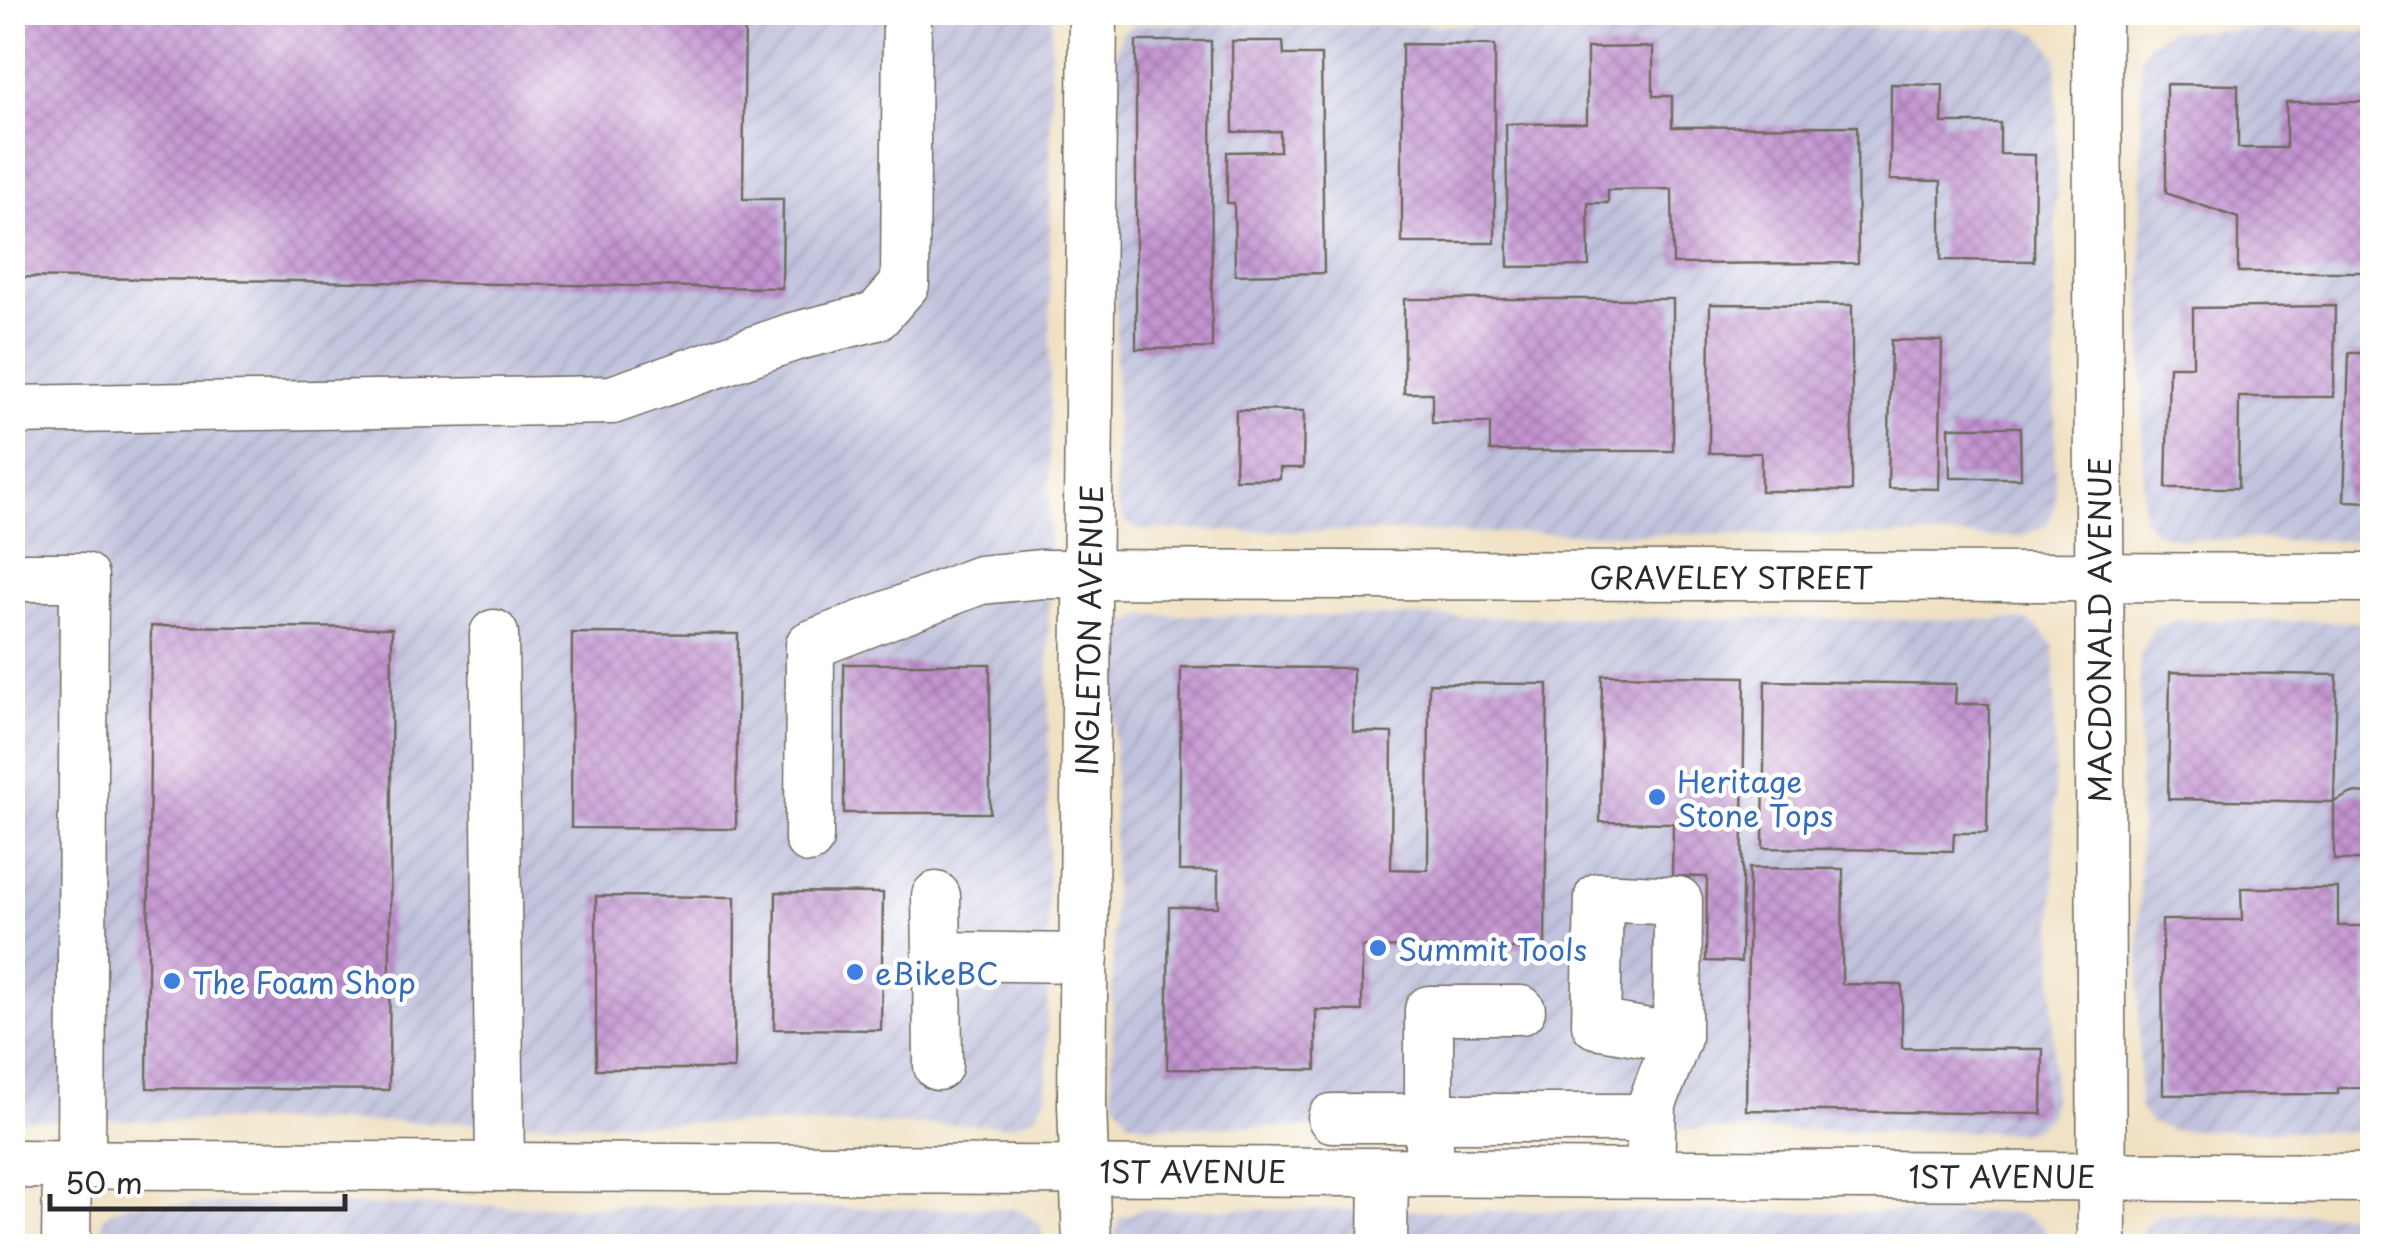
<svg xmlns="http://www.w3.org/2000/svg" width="2385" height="1259" viewBox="0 0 2385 1259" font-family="'Playpen Sans',sans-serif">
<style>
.industrial{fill:url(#industrial-furrows)}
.building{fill:url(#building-cross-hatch)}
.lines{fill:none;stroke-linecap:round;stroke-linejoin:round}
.minor-casing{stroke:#706b60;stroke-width:51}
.minor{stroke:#fff;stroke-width:48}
.shop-dot{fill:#3f7fe0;stroke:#fff;stroke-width:4}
.labels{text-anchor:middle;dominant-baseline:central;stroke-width:9;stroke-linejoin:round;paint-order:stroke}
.street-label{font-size:30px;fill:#2b2b2b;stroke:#fff}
.shop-label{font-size:30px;fill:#366cbe;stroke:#fff;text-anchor:start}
</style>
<defs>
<pattern id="industrial-furrows" width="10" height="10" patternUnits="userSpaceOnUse" patternTransform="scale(2.5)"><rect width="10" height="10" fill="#c1c2dd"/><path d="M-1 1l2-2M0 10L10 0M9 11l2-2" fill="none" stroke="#a6a7be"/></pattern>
<pattern id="building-cross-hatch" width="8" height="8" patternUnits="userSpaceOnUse" patternTransform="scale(2.5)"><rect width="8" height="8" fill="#c494d1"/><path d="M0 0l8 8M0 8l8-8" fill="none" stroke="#9f79aa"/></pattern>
</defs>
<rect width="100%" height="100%" fill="#fff"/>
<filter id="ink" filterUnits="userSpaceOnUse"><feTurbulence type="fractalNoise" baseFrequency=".01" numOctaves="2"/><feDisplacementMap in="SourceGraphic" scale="20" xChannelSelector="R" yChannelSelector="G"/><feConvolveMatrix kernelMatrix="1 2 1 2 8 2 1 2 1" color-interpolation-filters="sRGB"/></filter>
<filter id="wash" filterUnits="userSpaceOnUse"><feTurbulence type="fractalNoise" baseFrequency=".0048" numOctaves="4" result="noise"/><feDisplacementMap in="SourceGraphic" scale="40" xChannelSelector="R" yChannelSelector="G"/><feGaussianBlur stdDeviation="2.25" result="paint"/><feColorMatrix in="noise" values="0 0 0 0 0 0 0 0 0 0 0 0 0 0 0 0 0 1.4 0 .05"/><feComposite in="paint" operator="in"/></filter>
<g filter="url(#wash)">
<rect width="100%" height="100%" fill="#f0e1c3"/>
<!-- industrial -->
<g class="industrial">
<polygon points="12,13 1051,13 1047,1095 1035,1116 1011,1125 13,1120"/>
<polygon points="1139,24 2024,28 2041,35 2057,58 2055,505 2046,525 2020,537 1138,530 1122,518 1116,499 1115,54 1122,33"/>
<polygon points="2172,30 2372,31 2372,541 2180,539 2155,532 2143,517 2141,59 2148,43"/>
<polygon points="1145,615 2021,620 2037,626 2053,645 2055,662 2053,1099 2049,1115 2033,1129 2020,1132 1148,1126 1128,1120 1112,1096 1115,649 1126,624"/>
<polygon points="2179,620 2372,622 2372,1132 2172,1130 2151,1123 2139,1107 2140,656 2153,628"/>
<polygon points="129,1204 1018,1209 1041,1225 1043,1246 96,1246 105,1215"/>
<polygon points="1143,1209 2017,1213 2041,1224 2053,1246 1112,1246 1118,1219"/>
<polygon points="2372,1214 2372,1246 2137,1246 2145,1226 2163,1215"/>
</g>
<g id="blocks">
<!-- building -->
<g class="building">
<polygon points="12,12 745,12 743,199 783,199 782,288 12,277"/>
<polygon points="1136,41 1211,41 1212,348 1136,349"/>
<polygon points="1232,41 1283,41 1284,55 1321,55 1324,273 1235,275 1234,203 1227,203 1227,152 1280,151 1280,131 1233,132"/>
<polygon points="1402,44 1495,45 1495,243 1402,243"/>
<polygon points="1653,47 1653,96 1672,96 1672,127 1857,126 1858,263 1673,264 1672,189 1608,190 1608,203 1588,203 1589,266 1508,267 1506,124 1587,123 1587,48"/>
<polygon points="1891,84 1943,85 1942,123 2000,123 2000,154 2035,155 2034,261 1941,260 1941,181 1890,180"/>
<polygon points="2166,84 2238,85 2238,148 2286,148 2286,102 2368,102 2372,108 2372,272 2238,272 2238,218 2166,193"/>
<polygon points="1404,299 1673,299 1673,451 1490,451 1490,423 1432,423 1432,393 1404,393"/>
<polygon points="1710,304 1852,305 1852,491 1761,491 1761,453 1709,453"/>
<polygon points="2335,306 2334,397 2239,397 2238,488 2166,488 2169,366 2193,366 2193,308"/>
<polygon points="1891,340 1942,341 1939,489 1888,488"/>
<polygon points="2349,353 2372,353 2372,502 2344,501"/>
<polygon points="1236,410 1304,411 1303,468 1280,468 1280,479 1235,479"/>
<polygon points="1949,427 2020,427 2021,478 1950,478"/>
<polygon points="151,626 392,628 389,1090 147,1088"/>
<polygon points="572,633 738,634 736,829 571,828"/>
<rect x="844" y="664" width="146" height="149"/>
<polygon points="1181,667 1353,668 1353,732 1392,733 1391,869 1428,870 1429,683 1548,684 1545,949 1362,947 1362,1011 1316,1010 1316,1070 1167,1069 1169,907 1218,907 1218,871 1179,871"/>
<polygon points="2170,672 2337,675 2334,802 2168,799"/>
<polygon points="1602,675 1745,677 1741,962 1706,961 1707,877 1672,876 1673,823 1600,822"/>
<polygon points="1765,681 1956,684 1955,704 1989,704 1987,833 1954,833 1953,851 1763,848"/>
<polygon points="2352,793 2372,794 2372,860 2334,860 2334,802"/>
<polygon points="1749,868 1843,869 1842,984 1902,985 1902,1048 2043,1049 2042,1114 1746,1110"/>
<polygon points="2241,888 2338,888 2338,926 2365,926 2366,1008 2372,1007 2372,1088 2338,1088 2338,1094 2163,1095 2162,920 2242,920"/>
<polygon points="776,892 883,893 881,1030 774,1029"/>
<polygon points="596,896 735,897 734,1069 596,1069"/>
</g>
</g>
</g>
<g filter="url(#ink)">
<use href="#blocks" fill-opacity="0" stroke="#706b60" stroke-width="2.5"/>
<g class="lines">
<defs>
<g id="minor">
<polyline points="2097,12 2102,1246"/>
<polyline points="12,410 612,400 793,337 877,316 905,284 907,12"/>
<polyline points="12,577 84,577 81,1164"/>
<polyline points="494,634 500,1167"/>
<polyline points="809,839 810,645 980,580 1042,574 2372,578"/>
<polyline points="936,896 937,956"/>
<polyline points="938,1066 937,956 1084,958"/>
<polyline points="1332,1118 1650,1118"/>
<polyline points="1429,1148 1429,1010 1521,1010"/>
<polyline points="12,1164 2372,1178"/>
<polyline points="1650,1173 1652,1104 1677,1038 1678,901 1599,897 1596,1024 1677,1038"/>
<polyline points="66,1246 67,1164"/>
<polyline points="1087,1246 1082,1104 1093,12"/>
<polyline points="1383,1246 1384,1172"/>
</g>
</defs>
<!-- minor casing -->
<use href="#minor" class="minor-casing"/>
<!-- minor -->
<use href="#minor" class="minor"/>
</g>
</g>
<!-- markers -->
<g class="shop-dot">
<circle cx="1657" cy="797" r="10"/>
<circle cx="1378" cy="948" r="10"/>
<circle cx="855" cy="972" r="10"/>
<circle cx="172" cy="981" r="10"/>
</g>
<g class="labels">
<!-- street labels -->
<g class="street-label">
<text x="1731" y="576">GRAVELEY STREET</text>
<text transform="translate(1088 630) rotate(-89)">INGLETON AVENUE</text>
<text transform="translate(2098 630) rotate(-90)">MACDONALD AVENUE</text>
<text x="1193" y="1170">1ST AVENUE</text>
<text x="2002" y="1175">1ST AVENUE</text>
</g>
<!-- shop labels -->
<g class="shop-label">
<text x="1677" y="780">Heritage<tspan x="1677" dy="34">Stone Tops</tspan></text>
<text x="1398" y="948">Summit Tools</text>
<text x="875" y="972">eBikeBC</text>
<text x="192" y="981">The Foam Shop</text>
</g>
</g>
<!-- margin -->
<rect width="2385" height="1259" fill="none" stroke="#fff" stroke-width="50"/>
<!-- scale -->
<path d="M50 1194v15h295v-15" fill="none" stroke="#2b2b2b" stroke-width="5"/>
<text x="65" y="1194" font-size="30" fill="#2b2b2b" stroke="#ffffff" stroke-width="8" paint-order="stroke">50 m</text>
</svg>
